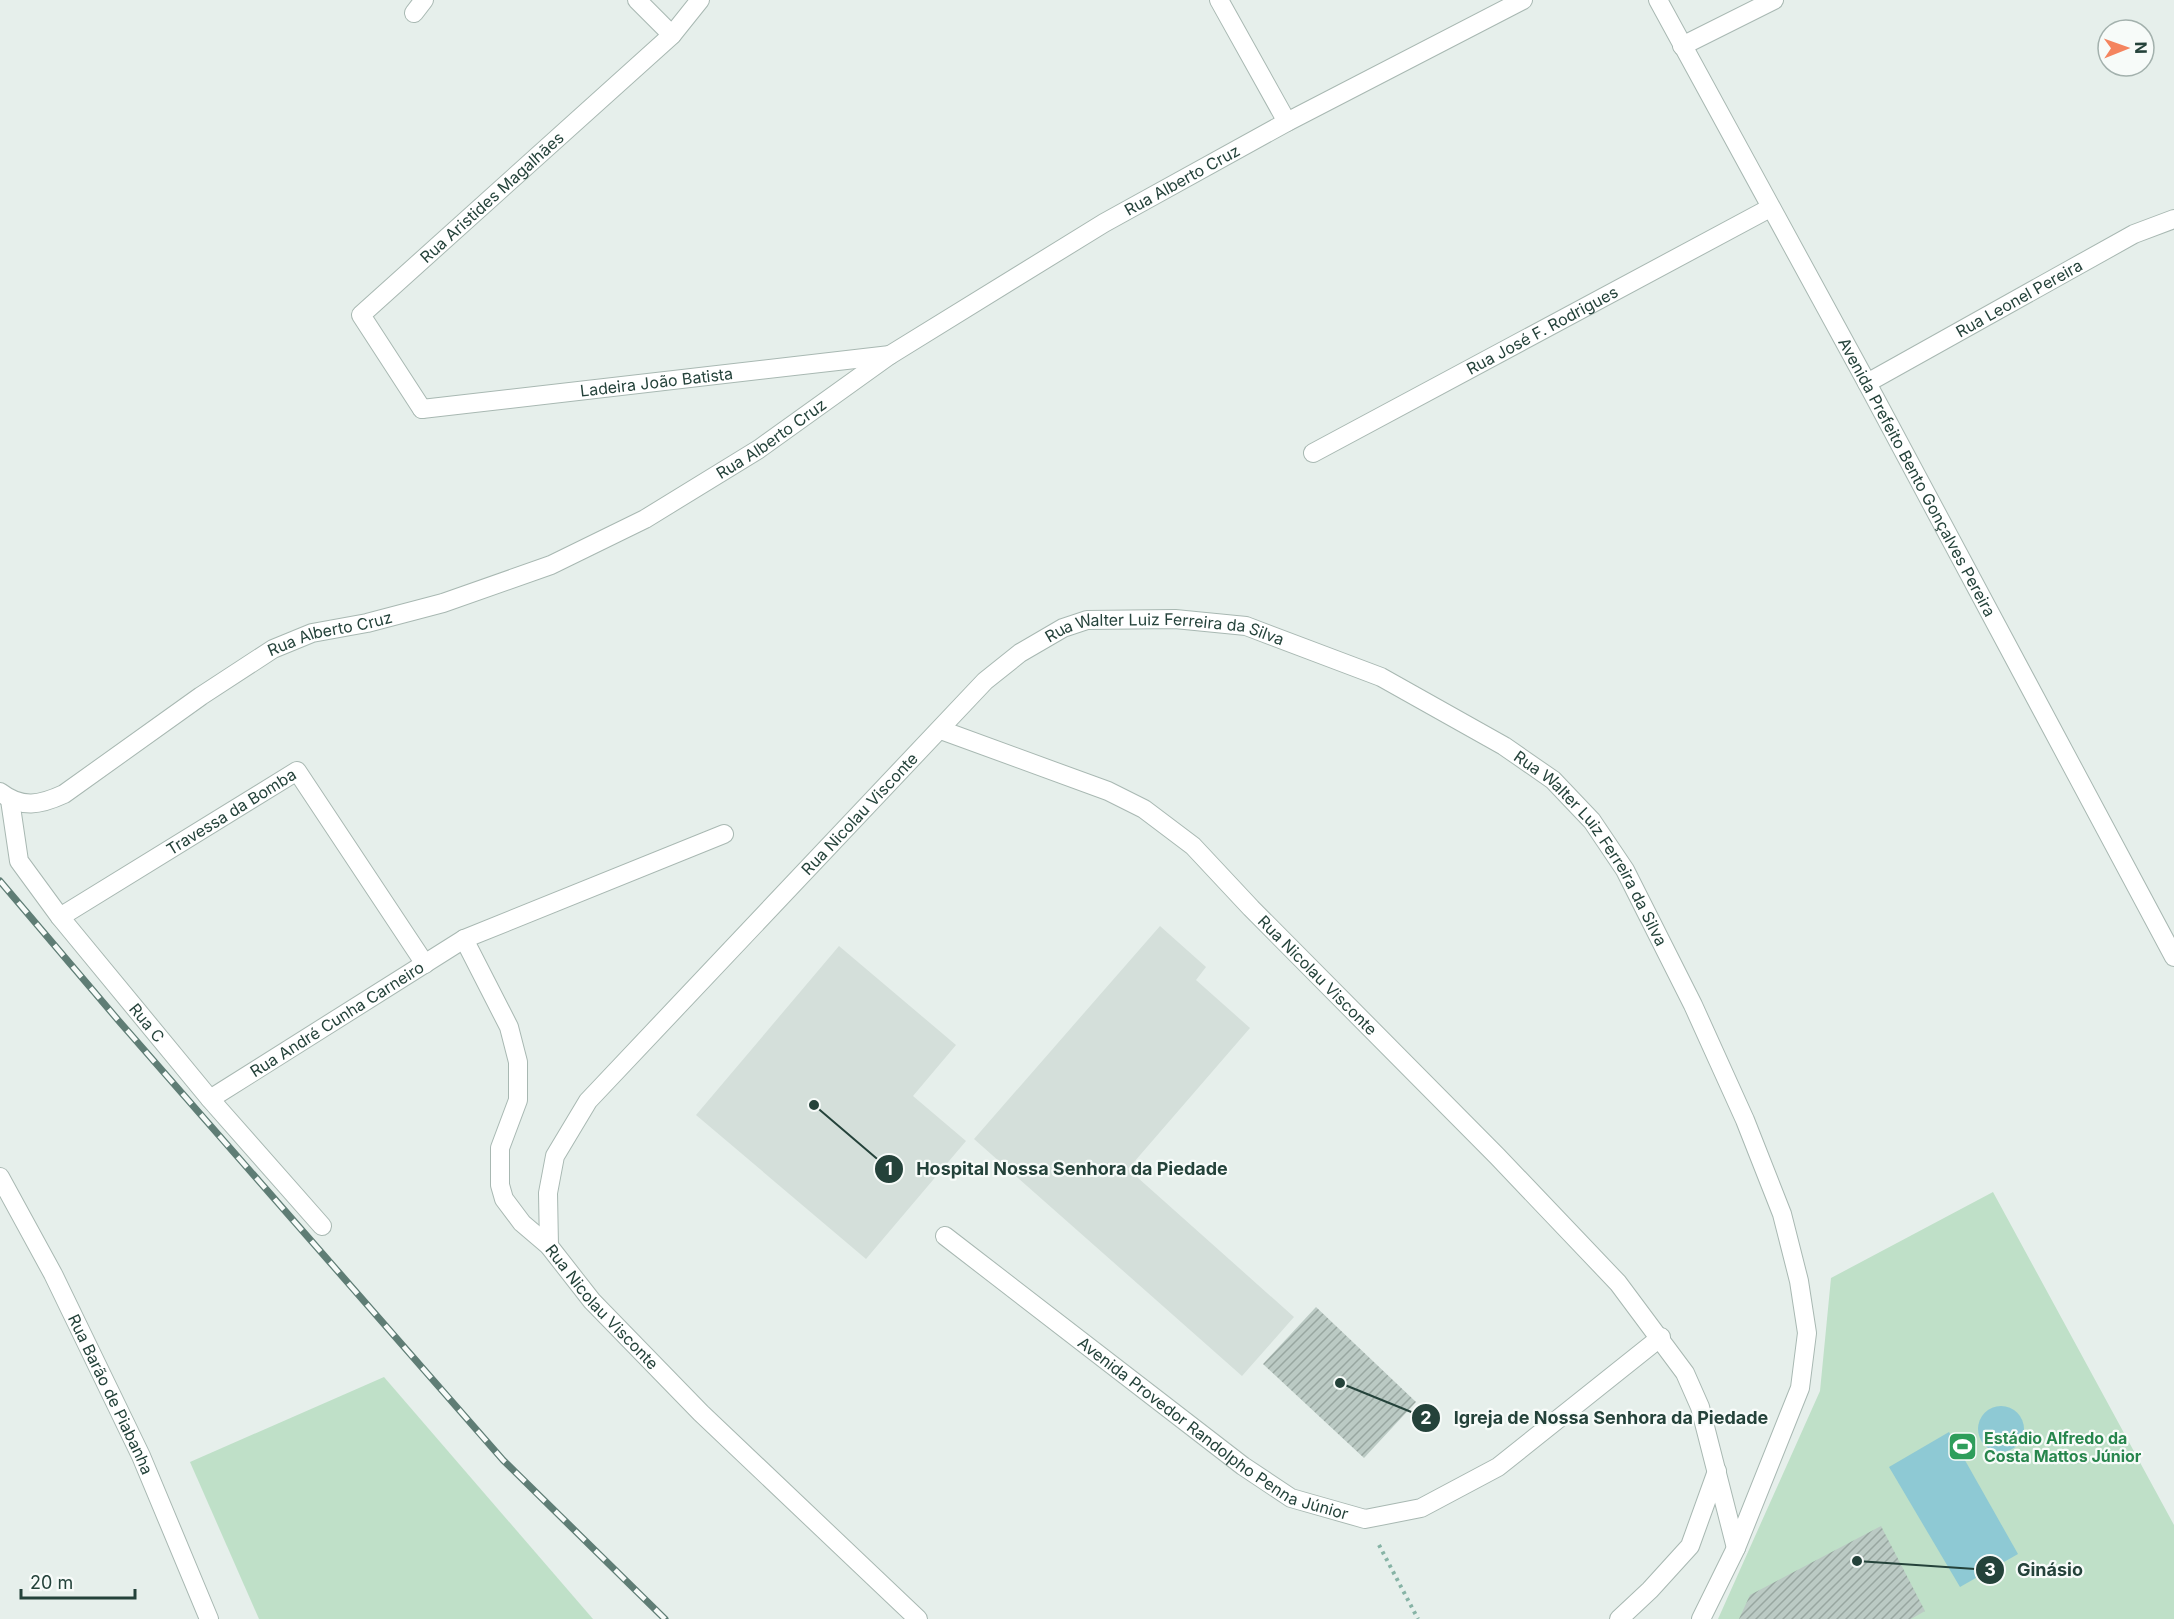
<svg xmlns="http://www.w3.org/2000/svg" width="2174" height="1619" viewBox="0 0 2174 1619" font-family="Inter,sans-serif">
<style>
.built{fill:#d4dfda}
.pitch{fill:#bfe0c8}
.water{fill:#8ec9d4}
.building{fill:url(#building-hatch)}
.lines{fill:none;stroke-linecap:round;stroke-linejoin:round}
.service-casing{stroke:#a8b8b2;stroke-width:20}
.minor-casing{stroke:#a8b8b2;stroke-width:20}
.tertiary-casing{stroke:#a8b8b2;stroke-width:20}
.path{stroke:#86b3a5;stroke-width:4;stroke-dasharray:3 4.5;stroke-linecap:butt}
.service{stroke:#fff;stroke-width:18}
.minor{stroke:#fff;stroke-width:18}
.tertiary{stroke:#fff;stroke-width:18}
.rail-casing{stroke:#5f7d75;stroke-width:7}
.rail{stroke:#f7fbf9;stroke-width:4.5;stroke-dasharray:14;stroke-linecap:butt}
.labels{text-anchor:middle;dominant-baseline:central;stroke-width:4.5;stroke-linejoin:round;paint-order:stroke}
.street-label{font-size:16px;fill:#24423a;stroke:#f7fbf9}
.leisure-label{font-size:16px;font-weight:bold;fill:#27864d;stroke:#f7fbf9;text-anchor:start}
.leader{fill:none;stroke:#24423a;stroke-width:2}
.callout-dot{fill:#24423a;stroke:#f7fbf9;stroke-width:2}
.mark-label{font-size:18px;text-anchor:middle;font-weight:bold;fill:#fff}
.callout-label{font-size:18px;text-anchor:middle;font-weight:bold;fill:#24423a;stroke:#f7fbf9;stroke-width:4.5;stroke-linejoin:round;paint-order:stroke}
</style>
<defs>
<pattern id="building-hatch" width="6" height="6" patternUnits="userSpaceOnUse" patternTransform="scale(1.5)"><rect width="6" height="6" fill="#bbcac4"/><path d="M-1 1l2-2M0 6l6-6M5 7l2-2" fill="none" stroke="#98a6a0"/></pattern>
</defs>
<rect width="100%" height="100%" fill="#e6efeb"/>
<!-- built -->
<g class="built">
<polygon points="1160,926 1206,967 1196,980 1250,1028 1128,1169 1294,1317 1242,1376 974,1139"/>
<polygon points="839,946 956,1045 913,1096 966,1141 866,1259 696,1115"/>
</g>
<!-- pitch -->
<g class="pitch">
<polygon points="1993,1192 2174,1525 2174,1619 1718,1619 1820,1391 1831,1278"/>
<polygon points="384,1377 593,1619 259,1619 190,1462"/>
</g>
<!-- water -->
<g class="water">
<circle cx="2001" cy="1429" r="23"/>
<polygon points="1949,1432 2018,1554 1960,1587 1889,1467"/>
</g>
<!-- building -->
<g class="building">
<polygon points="1316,1307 1416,1402 1364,1458 1263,1364"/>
<polygon points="1881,1526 1925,1611 1911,1619 1739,1619 1750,1595"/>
</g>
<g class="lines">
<defs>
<g id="service">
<path id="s1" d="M422,409L890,355"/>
<path id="s2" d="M1313,453L1770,208"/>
<path id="s3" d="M10,800L19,861L60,917L210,1099L322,1226"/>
<path id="s4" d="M60,917L297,771L425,964"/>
<path id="s5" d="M210,1099L464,939L724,834"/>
</g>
<g id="minor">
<polyline points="637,0 672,35"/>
<polyline points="1219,0 1287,122"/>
<polyline points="414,13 424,0"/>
<polyline points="1682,46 1774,0"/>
<path id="s6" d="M1867,383L2134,234L2174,219"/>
<path id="s7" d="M422,409L361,315L672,35L700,0"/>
<path id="s8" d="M941,730L1108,791L1144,809L1193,846L1251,908L1497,1156L1618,1283L1685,1373L1700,1407L1736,1548"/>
<path id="s9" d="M0,792C22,809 40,805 64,794L201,696L273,649L312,633L367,623L443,603L551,565L645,519L759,449L890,355L1104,223L1287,122L1523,0"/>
<path id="s10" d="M464,939L509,1027L518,1062V1100L500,1148V1185L504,1199L522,1223L549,1246L592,1301L701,1413L918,1619"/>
<path id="s11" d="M0,1177L53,1274L141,1456L209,1619"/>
<path id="s12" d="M945,1236L1243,1466L1291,1498L1365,1519L1421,1508L1498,1467L1661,1337"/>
<path id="s13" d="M549,1246L548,1193L555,1156L588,1101L985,681L1020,653L1063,628L1087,620L1175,619L1246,626L1381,677L1504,746L1553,780L1592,821L1625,870L1693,1005L1745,1120L1782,1214L1799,1281L1807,1333L1800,1388L1736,1548L1701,1619"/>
<polyline points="1619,1619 1650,1590 1690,1546 1717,1471"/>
</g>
<g id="tertiary">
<path id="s14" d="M1658,0L1867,383L2174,957"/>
</g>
</defs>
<!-- service casing -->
<use href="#service" class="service-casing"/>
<!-- minor casing -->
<use href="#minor" class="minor-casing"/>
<!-- tertiary casing -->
<use href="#tertiary" class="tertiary-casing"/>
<!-- path -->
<polyline class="path" points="1379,1545 1418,1619"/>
<!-- service -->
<use href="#service" class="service"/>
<!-- minor -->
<use href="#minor" class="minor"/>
<!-- tertiary -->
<use href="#tertiary" class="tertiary"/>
<defs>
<polyline id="rail" points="0,881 118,1020 503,1460 665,1619"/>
</defs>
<!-- rail casing -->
<use href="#rail" class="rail-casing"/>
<!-- rail -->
<use href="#rail" class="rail"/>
</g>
<!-- icons -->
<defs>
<symbol id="stadium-square" viewBox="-11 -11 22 22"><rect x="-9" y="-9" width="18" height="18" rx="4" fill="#2e9e5b" stroke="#f7fbf9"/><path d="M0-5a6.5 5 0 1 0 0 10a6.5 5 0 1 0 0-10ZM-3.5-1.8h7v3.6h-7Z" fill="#fff"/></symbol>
</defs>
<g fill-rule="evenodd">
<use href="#stadium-square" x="1946" y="1430" width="33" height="33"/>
</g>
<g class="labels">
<!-- street labels -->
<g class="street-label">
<text stroke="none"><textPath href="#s9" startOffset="1354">Rua Alberto Cruz</textPath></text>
<text stroke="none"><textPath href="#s7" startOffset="288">Rua Aristides Magalhães</textPath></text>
<text stroke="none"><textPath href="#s6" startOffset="174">Rua Leonel Pereira</textPath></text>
<text stroke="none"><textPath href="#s2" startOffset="260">Rua José F. Rodrigues</textPath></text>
<text stroke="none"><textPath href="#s1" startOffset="236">Ladeira João Batista</textPath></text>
<text stroke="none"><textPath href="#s9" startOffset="868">Rua Alberto Cruz</textPath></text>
<text stroke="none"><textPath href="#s14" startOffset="543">Avenida Prefeito Bento Gonçalves Pereira</textPath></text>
<text stroke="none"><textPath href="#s9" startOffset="382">Rua Alberto Cruz</textPath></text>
<text stroke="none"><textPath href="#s13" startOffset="930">Rua Walter Luiz Ferreira da Silva</textPath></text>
<text stroke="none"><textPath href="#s13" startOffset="550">Rua Nicolau Visconte</textPath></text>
<text stroke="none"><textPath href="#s4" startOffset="201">Travessa da Bomba</textPath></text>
<text stroke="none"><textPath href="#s13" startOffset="1434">Rua Walter Luiz Ferreira da Silva</textPath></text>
<text stroke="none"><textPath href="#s8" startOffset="459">Rua Nicolau Visconte</textPath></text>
<text stroke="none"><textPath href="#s5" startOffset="150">Rua André Cunha Carneiro</textPath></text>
<text stroke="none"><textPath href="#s3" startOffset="268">Rua C</textPath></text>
<text stroke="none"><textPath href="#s10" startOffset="422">Rua Nicolau Visconte</textPath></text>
<text stroke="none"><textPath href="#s11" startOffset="244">Rua Barão de Piabanha</textPath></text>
<text stroke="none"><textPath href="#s12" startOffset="332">Avenida Provedor Randolpho Penna Júnior</textPath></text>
</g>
<!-- leisure labels -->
<g class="leisure-label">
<text x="1984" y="1438">Estádio Alfredo da<tspan x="1984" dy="18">Costa Mattos Júnior</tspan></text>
</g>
</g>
<!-- callouts -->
<path class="leader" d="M814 1105L889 1169M1340 1383L1426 1418M1857 1561L1990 1570"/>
<g class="callout-dot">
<circle cx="814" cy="1105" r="6"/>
<circle cx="1340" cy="1383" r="6"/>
<circle cx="1857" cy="1561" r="6"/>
<circle cx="889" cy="1169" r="15"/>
<circle cx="1426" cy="1418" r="15"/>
<circle cx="1990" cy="1570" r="15"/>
</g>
<g class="mark-label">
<text x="889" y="1175">1</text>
<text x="1426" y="1424">2</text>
<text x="1990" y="1576">3</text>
</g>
<g class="callout-label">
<text x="1072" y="1175">Hospital Nossa Senhora da Piedade</text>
<text x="1611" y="1424">Igreja de Nossa Senhora da Piedade</text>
<text x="2050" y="1576">Ginásio</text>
</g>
<!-- north arrow -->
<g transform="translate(2126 48) rotate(89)"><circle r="28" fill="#f7fbf9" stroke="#a3b1ad" stroke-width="1.5"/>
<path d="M0-4.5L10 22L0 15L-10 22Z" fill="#f4845f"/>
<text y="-9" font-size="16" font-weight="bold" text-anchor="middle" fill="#24423a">N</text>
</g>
<!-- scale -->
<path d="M21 1589v9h114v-9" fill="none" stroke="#24423a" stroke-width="3"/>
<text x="30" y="1589" font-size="18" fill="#24423a" stroke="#f7fbf9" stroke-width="4.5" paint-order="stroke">20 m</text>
</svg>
